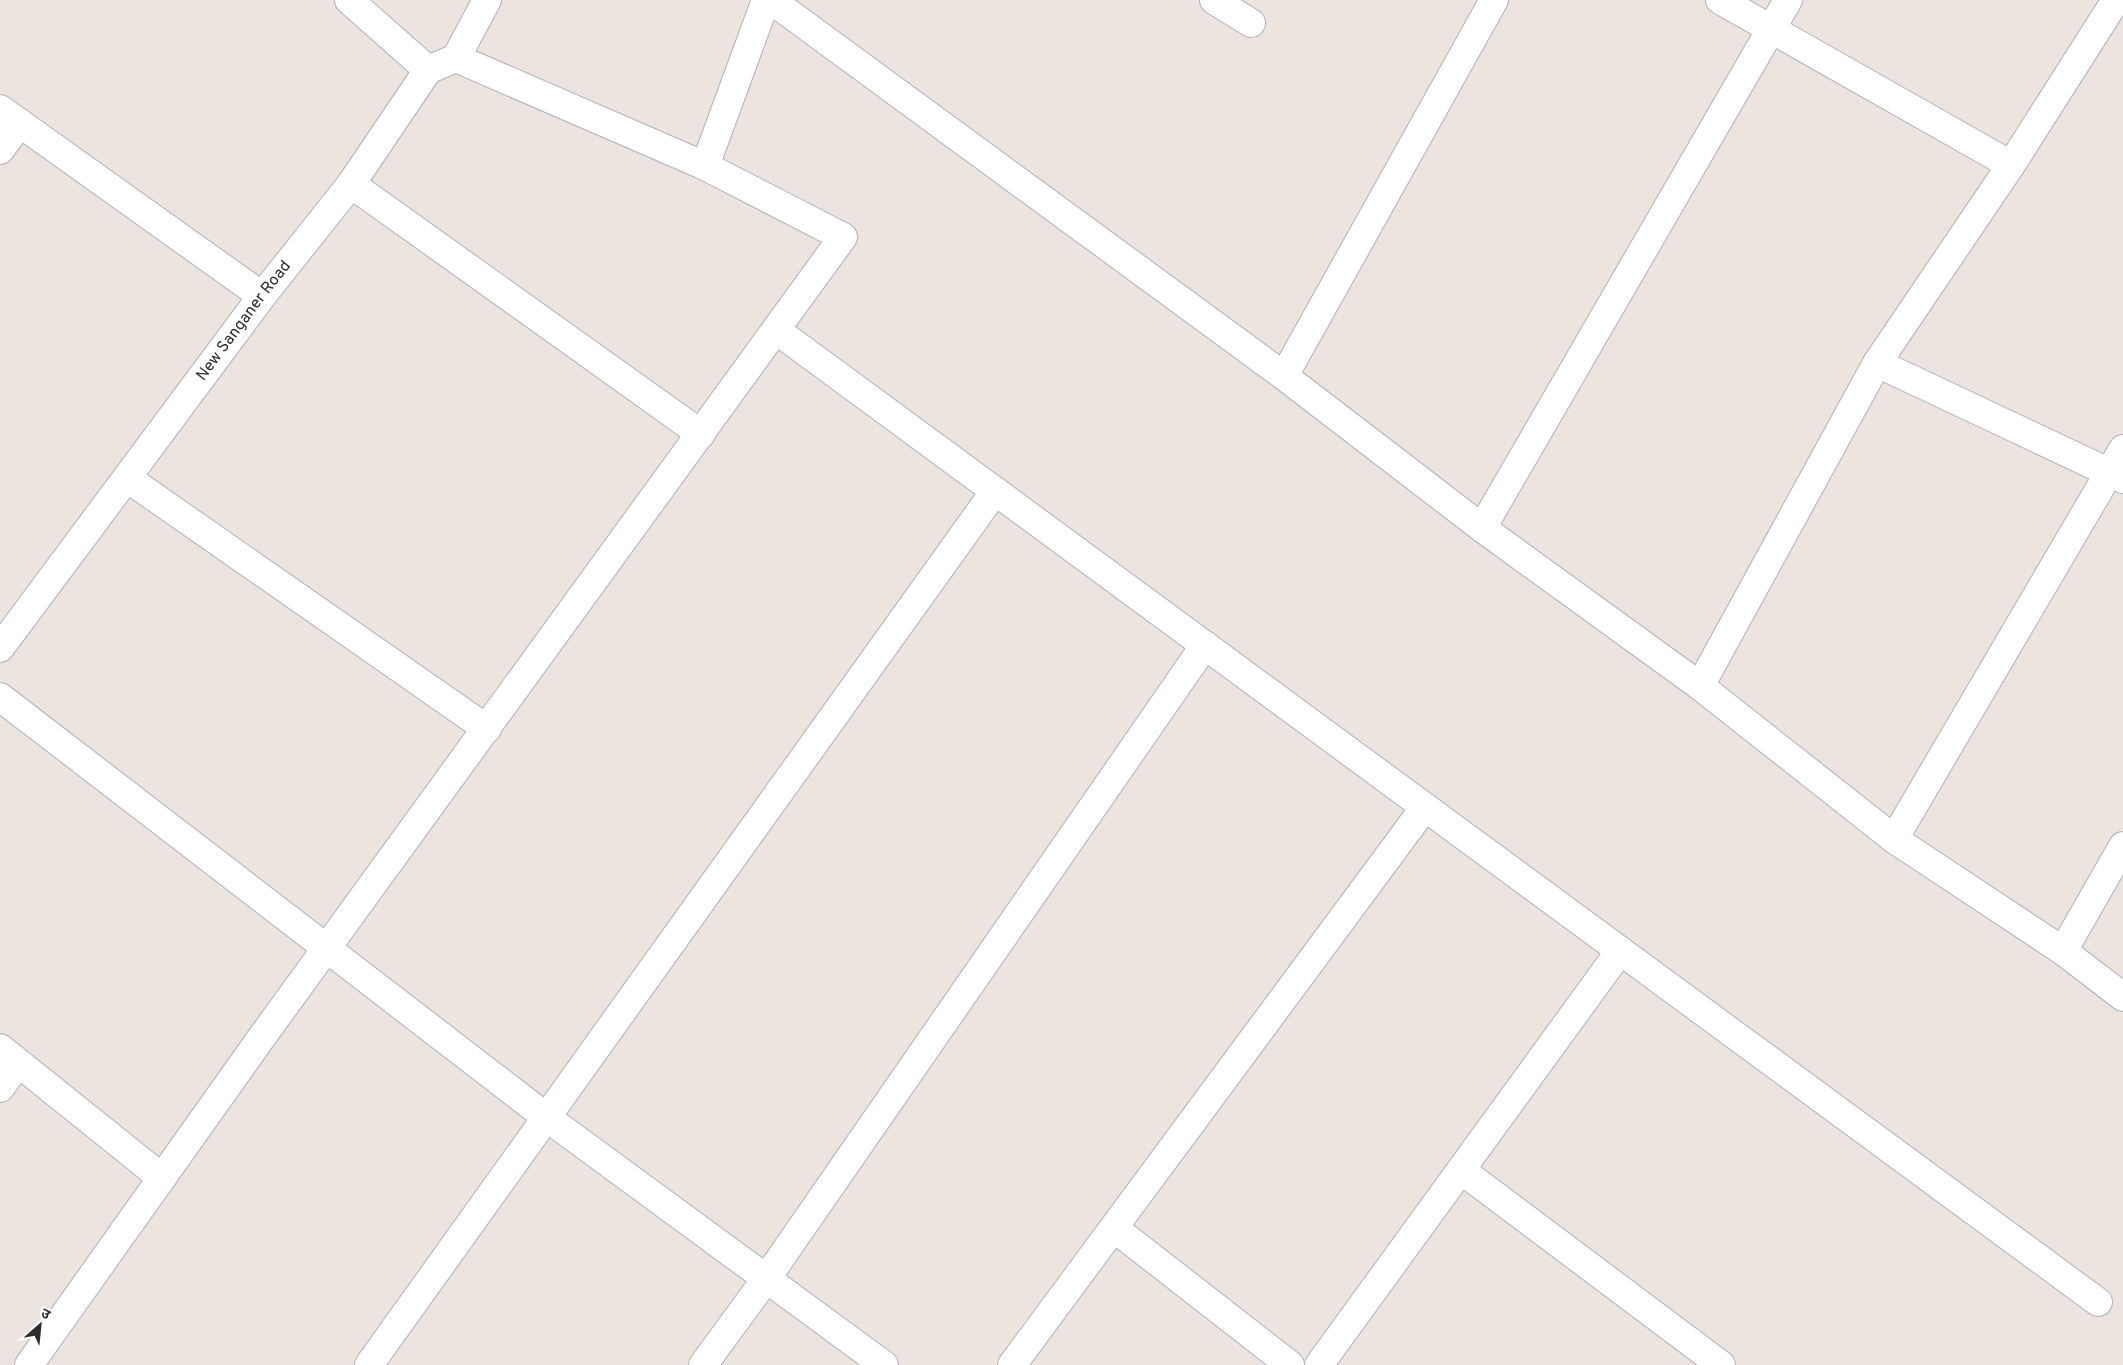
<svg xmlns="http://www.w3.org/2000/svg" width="2123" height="1365" viewBox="0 0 2123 1365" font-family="Overpass,'Noto Sans Devanagari',sans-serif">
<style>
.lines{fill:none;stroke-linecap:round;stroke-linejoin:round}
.street-casing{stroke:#adb2b8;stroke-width:30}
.secondary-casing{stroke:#adb2b8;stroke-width:30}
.street{stroke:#fff;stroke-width:28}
.secondary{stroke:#fff;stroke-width:28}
.labels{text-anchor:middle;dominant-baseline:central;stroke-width:4.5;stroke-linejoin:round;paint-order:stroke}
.street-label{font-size:16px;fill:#2d2d2d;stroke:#fff}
</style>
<rect width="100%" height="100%" fill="#ede4e0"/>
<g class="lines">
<defs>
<g id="street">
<polyline points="771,0 1284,376 1482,528 1700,686 1894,839 2063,951 2123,997"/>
<polyline points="1214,0 1251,23"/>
<polyline points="1720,0 2011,165"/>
<polyline points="0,109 262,296"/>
<polyline points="0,150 20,123"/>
<polyline points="705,166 766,0"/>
<polyline points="351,184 701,434"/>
<polyline points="776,330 2098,1302"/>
<polyline points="1877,363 2123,479"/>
<polyline points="1284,376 1494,0"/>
<polyline points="127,478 487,729"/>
<polyline points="1482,528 1788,0"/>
<polyline points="1700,686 1877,363 2011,165 2116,0"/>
<polyline points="0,697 546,1117 884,1365"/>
<polyline points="1894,839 2123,449"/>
<polyline points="2063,951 2123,846"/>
<polyline points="0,1048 162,1178"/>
<polyline points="0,1088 18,1063"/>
<polyline points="1461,1170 1721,1365"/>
<polyline points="1114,1228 1290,1365"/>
<polyline points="29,1365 259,1041 843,237 705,166 456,58"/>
<polyline points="369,1365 995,491"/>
<polyline points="703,1365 766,1279 1205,645"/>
<polyline points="1012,1365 1425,807"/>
<polyline points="1319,1365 1620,951"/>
</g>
<g id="secondary">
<polyline points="349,0 428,70"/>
<path id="s1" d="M0,648L262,296L351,184L428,70L456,58L487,0"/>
</g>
</defs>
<!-- street casing -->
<use href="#street" class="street-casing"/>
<!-- secondary casing -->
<use href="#secondary" class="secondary-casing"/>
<!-- street -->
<use href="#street" class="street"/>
<!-- secondary -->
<use href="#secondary" class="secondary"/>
</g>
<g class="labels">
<!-- street labels -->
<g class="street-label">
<text stroke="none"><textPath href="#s1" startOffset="408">New Sanganer Road</textPath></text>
</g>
</g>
<!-- north arrow -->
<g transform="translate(40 1325) rotate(27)" stroke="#ffffff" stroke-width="4" paint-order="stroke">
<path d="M0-4L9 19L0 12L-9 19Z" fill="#2d2d2d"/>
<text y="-8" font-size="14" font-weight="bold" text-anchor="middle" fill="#2d2d2d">उ</text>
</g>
</svg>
